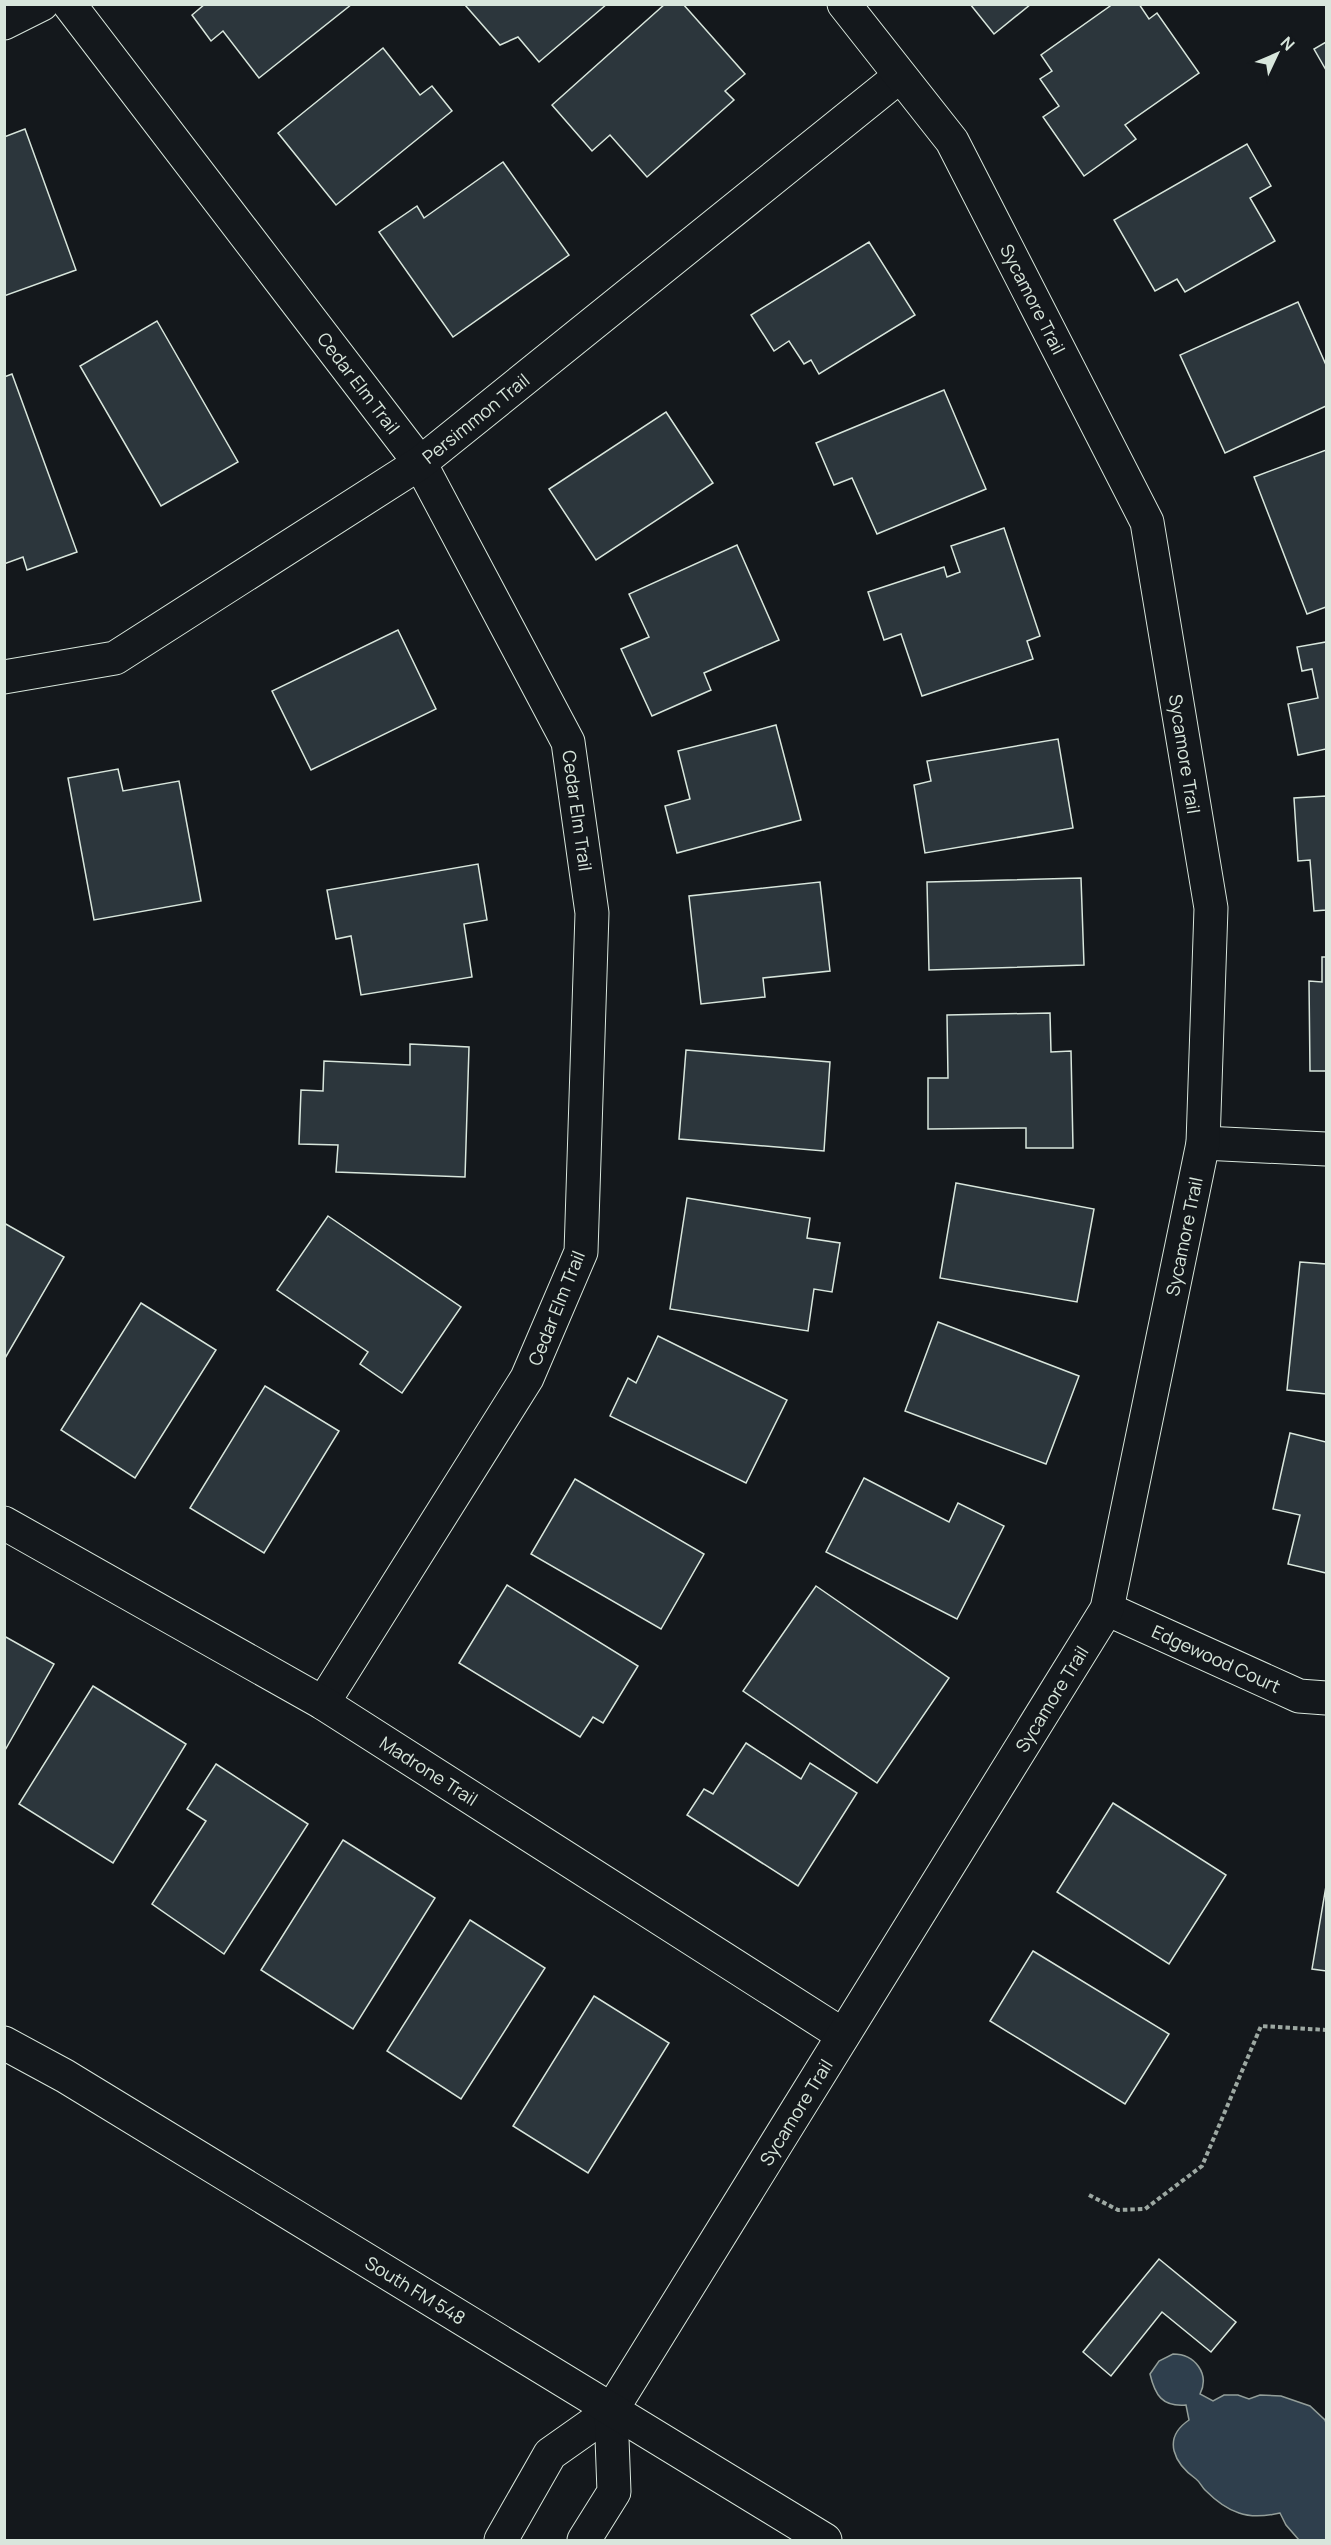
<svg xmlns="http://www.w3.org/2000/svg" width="1331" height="2545" viewBox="0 0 1331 2545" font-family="Manrope,sans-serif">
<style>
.water{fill:#2f3f4d;stroke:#939e99;stroke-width:1.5}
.building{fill:#2c363c;stroke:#d8e6dc;stroke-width:1.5}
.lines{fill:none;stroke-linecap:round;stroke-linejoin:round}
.minor-casing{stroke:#d8e6dc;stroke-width:35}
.secondary-casing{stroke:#d8e6dc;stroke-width:35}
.path{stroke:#9da8a2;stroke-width:4;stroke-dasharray:4.5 3;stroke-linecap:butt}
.minor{stroke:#14181c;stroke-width:33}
.secondary{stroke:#14181c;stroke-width:33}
.labels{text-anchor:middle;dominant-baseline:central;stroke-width:4.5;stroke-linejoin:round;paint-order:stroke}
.street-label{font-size:18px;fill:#d8e6dc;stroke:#14181c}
</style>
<rect width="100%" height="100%" fill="#14181c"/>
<!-- water -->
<path class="water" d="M1173,2354C1195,2354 1210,2374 1200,2394L1213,2401L1224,2395H1238L1249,2399L1260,2395L1281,2396L1310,2406L1325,2420L1326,2423V2540H1299L1286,2525L1280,2513C1267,2516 1253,2518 1239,2513C1226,2509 1215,2500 1205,2490C1202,2487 1200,2482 1196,2479C1175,2464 1161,2439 1189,2420L1186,2405C1162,2407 1155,2395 1150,2374L1159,2361Z"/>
<!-- building -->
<g class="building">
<polygon points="205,4 352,4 259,78 223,31 211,41 192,15"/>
<polygon points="607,4 539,62 518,37 500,45 465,5"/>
<polygon points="665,4 683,4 745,74 725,91 734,100 647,177 610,135 592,151 552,105"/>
<polygon points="970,4 1031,4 994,34"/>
<polygon points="1113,4 1139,4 1149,19 1157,13 1199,73 1125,125 1136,139 1084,176 1043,117 1059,106 1040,79 1052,71 1041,55"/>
<polygon points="1326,42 1326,70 1314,49"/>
<polygon points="383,48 420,95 432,86 452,111 336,205 278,133"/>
<polygon points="25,129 76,270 4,296 4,137"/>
<polygon points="1247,144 1271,186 1250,198 1275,241 1185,292 1177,279 1155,291 1114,220"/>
<polygon points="503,162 569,255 453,337 379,232 417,206 424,218"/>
<polygon points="869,242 915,315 819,374 811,360 804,364 789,341 774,351 751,315"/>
<polygon points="1298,302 1326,365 1326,406 1225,453 1180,355"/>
<polygon points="157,321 238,462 161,506 80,366"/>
<polygon points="12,374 77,552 27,570 23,557 4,564 4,377"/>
<polygon points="944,390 986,489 877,534 852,478 834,485 816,443"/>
<polygon points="666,412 713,483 596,560 549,489"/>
<polygon points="1326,450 1326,607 1307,614 1254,477"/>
<polygon points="1004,528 1040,636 1027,641 1033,659 922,696 901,634 884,640 868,592 944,567 947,577 960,572 951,546"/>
<polygon points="737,545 779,640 704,673 711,690 652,716 621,649 649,637 629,594"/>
<polygon points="398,630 436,709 311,770 272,691"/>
<polygon points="1326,642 1326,749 1298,755 1288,704 1318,698 1312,669 1302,671 1297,647"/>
<polygon points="776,725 801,820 677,853 665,806 690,799 678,751"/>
<polygon points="1058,739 1073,828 925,853 914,785 931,781 927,761"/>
<polygon points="118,769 123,791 179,781 201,901 94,920 68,778"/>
<polygon points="1326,796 1326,910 1314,911 1310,860 1298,861 1294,798"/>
<polygon points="478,864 487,920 464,924 472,977 361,995 351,936 336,939 327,890"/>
<polygon points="1081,878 1084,965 929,970 927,882"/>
<polygon points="820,882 830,971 763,978 765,997 701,1004 689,896"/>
<polygon points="1322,957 1326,957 1326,1071 1310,1071 1309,981 1322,982"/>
<polygon points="1050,1013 1051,1052 1071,1051 1073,1148 1026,1148 1026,1128 928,1129 928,1078 948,1078 947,1015"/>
<polygon points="410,1044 469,1047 465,1177 336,1172 338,1145 299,1144 301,1090 323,1091 324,1061 410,1065"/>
<polygon points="686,1050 830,1062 824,1151 679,1139"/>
<polygon points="956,1183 1094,1209 1077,1302 940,1278"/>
<polygon points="687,1198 810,1218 807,1238 840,1243 832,1292 814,1289 808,1331 670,1309"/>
<polygon points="328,1216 461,1307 402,1393 360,1364 368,1352 277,1290"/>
<polygon points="4,1223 64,1257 4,1360"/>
<polygon points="1300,1262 1326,1264 1326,1394 1287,1390"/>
<polygon points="141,1303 216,1350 135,1478 61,1430"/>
<polygon points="938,1322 1079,1376 1046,1464 905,1411"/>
<polygon points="658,1336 787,1400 746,1483 610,1416 628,1378 636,1383"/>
<polygon points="265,1386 339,1431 264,1553 190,1508"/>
<polygon points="1290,1433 1326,1442 1326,1573 1288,1564 1300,1515 1273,1509"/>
<polygon points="864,1478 949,1522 958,1503 1004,1526 957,1619 826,1552"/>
<polygon points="575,1479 704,1554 661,1629 531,1554"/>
<polygon points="507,1585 638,1666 603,1723 593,1717 580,1737 459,1663"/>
<polygon points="816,1586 949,1678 877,1783 743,1691"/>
<polygon points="4,1636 54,1664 4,1752"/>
<polygon points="93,1686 186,1744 113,1863 19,1804"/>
<polygon points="746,1743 801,1779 810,1763 857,1793 798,1886 687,1815 704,1789 713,1794"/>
<polygon points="216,1764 308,1824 224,1954 152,1904 206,1821 187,1809"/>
<polygon points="1113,1803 1226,1875 1169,1964 1057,1892"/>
<polygon points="343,1840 435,1898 353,2029 261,1970"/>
<polygon points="1326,1886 1326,1971 1312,1969"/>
<polygon points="470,1920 545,1968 461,2099 387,2051"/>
<polygon points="1033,1951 1169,2034 1125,2104 990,2021"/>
<polygon points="594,1996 669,2043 588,2173 513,2126"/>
<polygon points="1159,2259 1236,2322 1211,2352 1162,2312 1111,2376 1083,2352"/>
</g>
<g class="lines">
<defs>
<g id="minor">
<path id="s1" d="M69,4L420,463L568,742L592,913L581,1252L527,1378L323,1703"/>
<polyline points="4,23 42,4"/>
<path id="s2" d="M4,677L115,658L420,463L900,76"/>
<polyline points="1203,1143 1326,1149"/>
<path id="s3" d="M4,1523L323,1703L843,2035"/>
<path id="s4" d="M1107,1609L1299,1696L1326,1698"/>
<path id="s5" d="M501,2540L550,2454L611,2411L1107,1609L1203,1143L1211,908L1147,522L952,141L844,4"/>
<polyline points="584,2540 614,2492 611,2411"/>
</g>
<g id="secondary">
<path id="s6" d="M4,2043L65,2076L825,2540"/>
</g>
</defs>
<!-- minor casing -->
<use href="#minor" class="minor-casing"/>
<!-- secondary casing -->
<use href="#secondary" class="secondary-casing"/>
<!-- path -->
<polyline class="path" points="1089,2195 1118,2210 1145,2209 1202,2166 1261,2026 1326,2030"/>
<!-- minor -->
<use href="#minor" class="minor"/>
<!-- secondary -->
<use href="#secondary" class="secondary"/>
</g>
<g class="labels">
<!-- street labels -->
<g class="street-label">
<text transform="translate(1033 299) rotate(63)">Sycamore Trail</text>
<text stroke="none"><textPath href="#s1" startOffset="477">Cedar Elm Trail</textPath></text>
<text stroke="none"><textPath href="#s2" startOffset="546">Persimmon Trail</textPath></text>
<text transform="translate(1185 754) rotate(81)">Sycamore Trail</text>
<text stroke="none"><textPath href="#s1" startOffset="963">Cedar Elm Trail</textPath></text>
<text stroke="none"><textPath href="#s5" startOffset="1497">Sycamore Trail</textPath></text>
<text transform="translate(556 1308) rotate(-68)">Cedar Elm Trail</text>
<text stroke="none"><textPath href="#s4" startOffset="120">Edgewood Court</textPath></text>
<text stroke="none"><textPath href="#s5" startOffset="1011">Sycamore Trail</textPath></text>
<text stroke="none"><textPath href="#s3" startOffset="492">Madrone Trail</textPath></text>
<text stroke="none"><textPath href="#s5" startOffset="525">Sycamore Trail</textPath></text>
<text stroke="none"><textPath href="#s6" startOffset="480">South FM 548</textPath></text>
</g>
</g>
<!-- border -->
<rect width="1331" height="2545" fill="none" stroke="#d8e6dc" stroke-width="12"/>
<!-- north arrow -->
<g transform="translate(1277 54) rotate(46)" stroke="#14181c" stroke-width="4.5" paint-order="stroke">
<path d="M0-4.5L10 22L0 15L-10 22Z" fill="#d8e6dc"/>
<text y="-9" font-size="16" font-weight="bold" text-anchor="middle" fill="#d8e6dc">N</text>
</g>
</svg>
